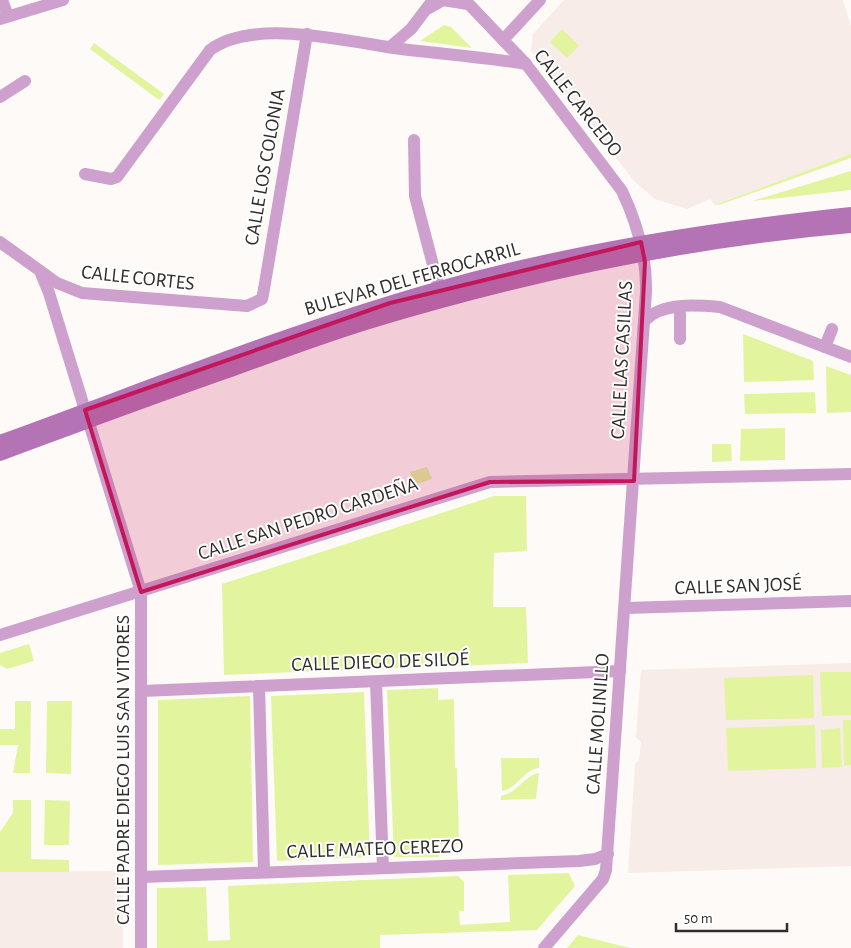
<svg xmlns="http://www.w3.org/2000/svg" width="851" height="948" viewBox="0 0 851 948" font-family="'Alegreya Sans',sans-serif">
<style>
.built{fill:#f7ece7}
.green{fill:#e3f49f}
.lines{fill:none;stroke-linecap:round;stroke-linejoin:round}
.minor{stroke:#cda0cd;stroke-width:12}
.secondary{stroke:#b473b5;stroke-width:14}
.marked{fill:#c2185b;fill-opacity:0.2;stroke:#c2185b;stroke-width:4;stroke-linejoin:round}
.labels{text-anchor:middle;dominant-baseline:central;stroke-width:4;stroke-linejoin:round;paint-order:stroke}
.street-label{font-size:20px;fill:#2f2e2d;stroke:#fff}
</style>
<rect width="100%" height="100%" fill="#fefaf8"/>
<!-- built -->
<g class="built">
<polygon points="564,0 843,0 851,26 851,154 715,205 710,199 687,209 655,199 635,182 531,51 533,34"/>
<polygon points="851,663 851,866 628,873 635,764 639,760 641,742 636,737 641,670"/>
<polygon points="123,871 123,948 0,948 0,872"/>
</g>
<!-- green -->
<g class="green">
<polygon points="444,25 451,27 472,48 420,41"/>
<polygon points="562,29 579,46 567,58 550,42"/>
<polygon points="94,43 164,94 159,100 90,49"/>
<polygon points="851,154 851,158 719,205 715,205"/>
<polygon points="851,171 851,190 752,201"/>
<polygon points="743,334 813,361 814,380 744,382"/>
<polygon points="826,366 851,375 851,412 827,413"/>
<polygon points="815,392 816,413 745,414 744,394"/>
<polygon points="785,428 785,460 740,461 741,429"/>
<polygon points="712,444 731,444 732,461 712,462"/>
<polygon points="427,467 432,479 414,485 410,472"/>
<polygon points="494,496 526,496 527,551 494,553 493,607 526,607 528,663 224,675 222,584"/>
<polygon points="29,644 34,661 7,669 0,665 0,653"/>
<polygon points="820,672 851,672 851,715 822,716"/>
<polygon points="813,675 814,718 726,720 724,678"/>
<polygon points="438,688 438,700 454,699 455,768 457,768 459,844 439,844 439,857 394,857 387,690"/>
<polygon points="364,692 370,857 277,861 271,696"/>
<polygon points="250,696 253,862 158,865 158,700"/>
<polygon points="15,701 31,701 30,773 13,773 18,745 0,745 0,729 15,729"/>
<polygon points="47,701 72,701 71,774 46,773"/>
<polygon points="843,720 851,720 851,765 844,766"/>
<polygon points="815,725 816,768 728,771 726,728"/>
<polygon points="840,728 842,767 822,768 821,730"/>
<path d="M501,758H539V768C523,770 518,788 502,791Z"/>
<path d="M539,773L536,799L501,800V796C519,792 526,774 539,773Z"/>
<polygon points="13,800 31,800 31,859 69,860 69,872 0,872 0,832 13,813"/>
<polygon points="45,800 70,801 69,845 44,845"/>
<polygon points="569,873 575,886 537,930 380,935 380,948 157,948 157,888 206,887 208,941 230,940 228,886 458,876 464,882 464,911 459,911 460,925 510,922 508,875"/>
<polygon points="578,935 630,948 567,948"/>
</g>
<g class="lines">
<!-- minor -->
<g class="minor">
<polyline points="2,0 8,16"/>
<path d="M465,0L526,64L622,191C637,223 647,256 646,292L606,870L603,879L544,948"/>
<polyline points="429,8 443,0 468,4"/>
<polyline points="0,19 63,0"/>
<polyline points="503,40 540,0"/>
<polyline points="390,47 411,29 433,0"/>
<polyline points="0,97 25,81"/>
<polyline points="414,140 415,196 439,288"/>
<path d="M85,174L111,179L117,177L210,50C254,17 349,42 401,49C442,54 484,57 526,64"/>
<polyline points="0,242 57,283 82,293 247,306 262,299 264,289 307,34"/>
<polyline points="40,271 49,293 141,592 141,948"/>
<polyline points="680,314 680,339"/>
<path d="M644,321C662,302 696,305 720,307L851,357"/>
<polyline points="825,347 832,329"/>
<polyline points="626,608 851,601"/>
<polyline points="0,635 490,482 851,474"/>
<polyline points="376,682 383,868"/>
<polyline points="259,686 264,871"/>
<polyline points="142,691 620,671"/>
<polyline points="142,877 579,861 595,859 608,854"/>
</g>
<!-- secondary -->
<g class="secondary">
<path d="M0,442C146,389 291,330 440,288C575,250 712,229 851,214"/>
<path d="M0,454C78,425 156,396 234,369C280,352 326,335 372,321C528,274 689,240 851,226"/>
</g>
</g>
<!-- marked area -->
<path class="marked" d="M641,242L645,262L634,481L490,482L141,592L85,410L390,303Z"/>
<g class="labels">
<!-- street labels -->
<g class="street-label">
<text transform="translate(578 103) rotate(52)">CALLE CARCEDO</text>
<text transform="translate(265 167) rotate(-80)">CALLE LOS COLONIA</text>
<text transform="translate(138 278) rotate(6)">CALLE CORTES</text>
<text transform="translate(412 279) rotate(-16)">BULEVAR DEL FERROCARRIL</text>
<text transform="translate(622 360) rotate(-87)">CALLE LAS CASILLAS</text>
<text transform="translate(308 519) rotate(-18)">CALLE SAN PEDRO CARDEÑA</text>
<text transform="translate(738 586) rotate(-2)">CALLE SAN JOSÉ</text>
<text transform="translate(380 662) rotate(-2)">CALLE DIEGO DE SILOÉ</text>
<text transform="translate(598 724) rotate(-86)">CALLE MOLINILLO</text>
<text transform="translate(123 770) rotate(-90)">CALLE PADRE DIEGO LUIS SAN VITORES</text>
<text transform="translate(375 849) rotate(-2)">CALLE MATEO CEREZO</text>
</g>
</g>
<!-- scale -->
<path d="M676 923v8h111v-8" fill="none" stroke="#2f2e2d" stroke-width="2.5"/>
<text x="684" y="923" font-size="15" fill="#2f2e2d" stroke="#ffffff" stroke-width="4" paint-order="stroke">50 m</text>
</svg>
